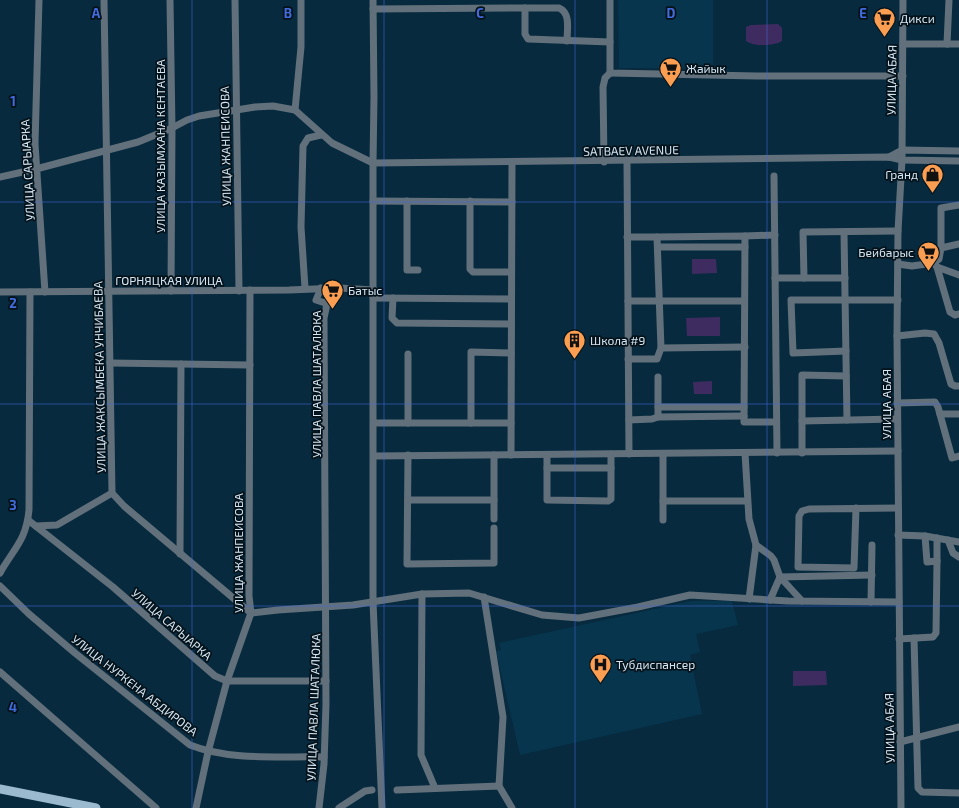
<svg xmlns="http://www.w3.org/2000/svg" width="959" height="808" viewBox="0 0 959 808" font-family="'Exo 2',sans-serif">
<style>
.built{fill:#07354d}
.green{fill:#3e2b60}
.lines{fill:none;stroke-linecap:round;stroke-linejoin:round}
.minor{stroke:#61707b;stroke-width:7}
.major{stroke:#9bbacf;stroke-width:9}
.grid{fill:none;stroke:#426cde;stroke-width:1;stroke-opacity:0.55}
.labels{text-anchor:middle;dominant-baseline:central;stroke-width:3.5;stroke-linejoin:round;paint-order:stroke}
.poi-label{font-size:12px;fill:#d4e6f4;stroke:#05121a;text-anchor:start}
.street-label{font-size:12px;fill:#d4e6f4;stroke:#05121a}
.grid-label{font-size:13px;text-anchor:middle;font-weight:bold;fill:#426cde;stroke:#05121a;stroke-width:3.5;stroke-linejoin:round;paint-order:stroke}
</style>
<rect width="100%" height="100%" fill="#072a3e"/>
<!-- built -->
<g class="built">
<polygon points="618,0 713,0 713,68 619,68"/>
<polygon points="691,601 732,601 738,625 696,634 700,652 690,655 702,714 520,755 496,651 501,650 499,643"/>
</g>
<!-- green -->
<g class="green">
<path d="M778,24L782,28V41C774,46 754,47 746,41V27L751,25Z"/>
<polygon points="692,259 716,259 717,273 692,274"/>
<polygon points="720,317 720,336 687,336 686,318"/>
<polygon points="712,381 712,394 694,394 693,382"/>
<polygon points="793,671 826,671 827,685 793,686"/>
</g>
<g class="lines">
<!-- minor -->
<g class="minor">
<polyline points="39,0 35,144 45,292"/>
<polyline points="104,0 112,493 124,506 251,613 278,610 353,605 422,594 469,593 542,615 579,618 638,607 690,595 788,601 899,602"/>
<polyline points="170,0 172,128 171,291"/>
<polyline points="235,0 239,291"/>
<polyline points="373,0 374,97 373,163 373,602 382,808"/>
<polyline points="610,0 610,73 757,76 903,76"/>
<path d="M525,8H559C571,13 567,30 567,41"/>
<polyline points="373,9 525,8 525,34 528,39 610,42"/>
<polyline points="903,44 959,44"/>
<polyline points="947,44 949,0"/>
<polyline points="295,110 301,47 301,0"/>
<polyline points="889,157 902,150 959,151"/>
<polyline points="627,161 629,454"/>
<polyline points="604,162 603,87 605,78 610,73"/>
<polyline points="774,176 777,453"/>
<polyline points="0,177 36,169 138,142 172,128 187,120 199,116 255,107 273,106 295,110 332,143 373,163 889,157 902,160 959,161"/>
<polyline points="373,201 512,202"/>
<polyline points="407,201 407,270 418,270"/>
<polyline points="470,201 470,269 473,272 511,272"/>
<polyline points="844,232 847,420"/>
<polyline points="745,236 775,235"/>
<polyline points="627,237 657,237 661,348 657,359 628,359"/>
<polyline points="657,237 745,236 744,422 776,422"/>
<polyline points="658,247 745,247"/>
<polyline points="941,248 959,244"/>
<polyline points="934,263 939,259 941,248 941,208 959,205"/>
<polyline points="898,264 912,266 934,263 937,267 950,312 955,315 959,314"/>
<polyline points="937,267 959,275"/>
<polyline points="775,278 845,278"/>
<polyline points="804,278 803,232 898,231"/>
<polyline points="305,288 301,227 303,146 308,138 321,135"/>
<polyline points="321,288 316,300 325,303 329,300"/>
<polyline points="0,292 289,290 339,288 374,290"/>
<polyline points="373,298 511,299"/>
<polyline points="393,298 392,318 397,323 511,324"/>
<polyline points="628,301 744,301"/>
<polyline points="897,336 925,333 934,334 939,343 951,384 955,386 959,386"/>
<polyline points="661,348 745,347"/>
<polyline points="846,351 793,353 791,300 898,300"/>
<polyline points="110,363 250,365"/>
<polyline points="658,377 658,417 744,416"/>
<polyline points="897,403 935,402 938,407 952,458 959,456"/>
<polyline points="658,407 744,407"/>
<polyline points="940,414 959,414"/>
<polyline points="629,420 652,419 658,417"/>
<polyline points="802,421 897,419"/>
<polyline points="374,423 511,423"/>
<polyline points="408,423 408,354"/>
<polyline points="471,423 471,352 511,353"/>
<polyline points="745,453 749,519 756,545 749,599"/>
<polyline points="802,453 802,375 846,376"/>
<polyline points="408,455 407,564 494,563 494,528"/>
<polyline points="494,455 494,519"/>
<polyline points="511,455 512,162"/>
<polyline points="547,455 547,500 608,501 611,499 611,454"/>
<polyline points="374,456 898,451"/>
<polyline points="547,468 611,468"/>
<polyline points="408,500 494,500"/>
<polyline points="663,501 747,501"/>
<polyline points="856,508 854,568 798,567 799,516 802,511 809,509 898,508"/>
<polyline points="28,520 113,587 215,676 227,681 326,681"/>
<polyline points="663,520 663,454"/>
<polyline points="36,526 57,525 112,493"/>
<polyline points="898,535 925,536 959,542"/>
<polyline points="937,538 937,561"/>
<polyline points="948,540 953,553 959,557"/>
<polyline points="756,545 771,556 774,560 780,577 802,601"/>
<polyline points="180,554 181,364"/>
<path d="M0,573C14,548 26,541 29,510L30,292"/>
<polyline points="780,577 872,575"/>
<path d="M0,586L29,614L75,653L190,745C230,761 281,756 324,757"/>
<polyline points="422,594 421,755 435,788"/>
<polyline points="484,597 503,717 499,786"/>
<polyline points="770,600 780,577"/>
<polyline points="871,602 872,545"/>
<polyline points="914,638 918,788 922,792 959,793"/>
<polyline points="899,639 933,637 936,633 937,561 927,562 925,536"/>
<polyline points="0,672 156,808"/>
<polyline points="900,742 959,727"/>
<polyline points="397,790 499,786 512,808"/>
<polyline points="196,808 208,752 227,681 251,613 249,596 250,290"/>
<polyline points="319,808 324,764 326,704 324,318 327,304 339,288"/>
<polyline points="339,808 365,791 372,790"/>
<polyline points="901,808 897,336 898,231 902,160 903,0"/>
</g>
<!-- major -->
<polyline class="major" points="0,789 96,808"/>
</g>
<!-- grid -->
<path class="grid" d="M192,0V808M384,0V808M575,0V808M767,0V808M0,202H959M0,404H959M0,606H959"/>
<!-- icons -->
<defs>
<symbol id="supermarket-pin" viewBox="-11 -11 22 30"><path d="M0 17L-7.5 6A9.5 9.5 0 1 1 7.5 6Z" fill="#fb9e51" stroke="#05121a"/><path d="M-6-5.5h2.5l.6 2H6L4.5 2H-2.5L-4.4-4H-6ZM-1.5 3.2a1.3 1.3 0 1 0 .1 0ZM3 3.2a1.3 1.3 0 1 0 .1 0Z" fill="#111"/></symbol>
<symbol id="shop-pin" viewBox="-11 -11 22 30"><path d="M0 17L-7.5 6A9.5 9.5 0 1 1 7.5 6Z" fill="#fb9e51" stroke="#05121a"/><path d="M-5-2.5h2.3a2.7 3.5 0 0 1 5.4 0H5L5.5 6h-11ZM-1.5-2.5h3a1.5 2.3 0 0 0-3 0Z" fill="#111"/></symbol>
<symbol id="building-pin" viewBox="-11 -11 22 30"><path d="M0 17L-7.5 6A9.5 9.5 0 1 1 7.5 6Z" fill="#fb9e51" stroke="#05121a"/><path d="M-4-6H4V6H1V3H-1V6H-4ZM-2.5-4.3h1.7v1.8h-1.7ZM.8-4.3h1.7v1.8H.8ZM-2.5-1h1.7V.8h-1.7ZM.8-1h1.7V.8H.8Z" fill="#111"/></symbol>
<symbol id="hospital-pin" viewBox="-11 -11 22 30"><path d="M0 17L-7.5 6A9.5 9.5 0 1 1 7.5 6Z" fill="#fb9e51" stroke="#05121a"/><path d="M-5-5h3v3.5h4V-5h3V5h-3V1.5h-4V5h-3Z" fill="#111"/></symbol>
</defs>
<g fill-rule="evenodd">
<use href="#supermarket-pin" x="872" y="6" width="25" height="34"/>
<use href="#supermarket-pin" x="658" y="56" width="25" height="34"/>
<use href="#shop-pin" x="920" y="162" width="25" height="34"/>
<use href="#supermarket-pin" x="916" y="240" width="25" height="34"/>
<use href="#supermarket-pin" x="320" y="278" width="25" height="34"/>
<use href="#building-pin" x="562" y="328" width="25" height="34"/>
<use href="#hospital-pin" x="588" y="652" width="25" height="34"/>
</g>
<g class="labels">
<!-- poi labels -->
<g class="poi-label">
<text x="900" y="18">Дикси</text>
<text x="686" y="68">Жайык</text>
<text x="918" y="174" text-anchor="end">Гранд</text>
<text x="914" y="252" text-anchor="end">Бейбарыс</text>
<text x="348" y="290">Батыс</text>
<text x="590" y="340">Школа #9</text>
<text x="616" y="664">Тубдиспансер</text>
</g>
<!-- street labels -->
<g class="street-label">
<text transform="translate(891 80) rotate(-89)">УЛИЦА АБАЯ</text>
<text transform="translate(160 146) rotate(-90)">УЛИЦА КАЗЫМХАНА КЕНТАЕВА</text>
<text transform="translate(225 146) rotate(-91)">УЛИЦА ЖАНПЕИСОВА</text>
<text transform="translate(631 150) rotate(-1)">SATBAEV AVENUE</text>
<text transform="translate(27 170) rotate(-93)">УЛИЦА САРЫАРКА</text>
<text x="169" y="280">ГОРНЯЦКАЯ УЛИЦА</text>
<text transform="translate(99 377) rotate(-91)">УЛИЦА ЖАКСЫМБЕКА УНЧИБАЕВА</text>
<text transform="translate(316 384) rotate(-90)">УЛИЦА ПАВЛА ШАТАЛЮКА</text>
<text transform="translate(886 404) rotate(-90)">УЛИЦА АБАЯ</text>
<text transform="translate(238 553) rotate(-90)">УЛИЦА ЖАНПЕИСОВА</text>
<text transform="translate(172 624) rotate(41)">УЛИЦА САРЫАРКА</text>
<text transform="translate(135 685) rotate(38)">УЛИЦА НУРКЕНА АБДИРОВА</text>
<text transform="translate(313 707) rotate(-88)">УЛИЦА ПАВЛА ШАТАЛЮКА</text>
<text transform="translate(889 728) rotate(-91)">УЛИЦА АБАЯ</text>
</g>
</g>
<g class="grid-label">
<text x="96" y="18">A</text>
<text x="288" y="18">B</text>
<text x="480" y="18">C</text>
<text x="671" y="18">D</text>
<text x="863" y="18">E</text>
<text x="13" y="106">1</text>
<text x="13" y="308">2</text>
<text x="13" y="510">3</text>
<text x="13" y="712">4</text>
</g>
</svg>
